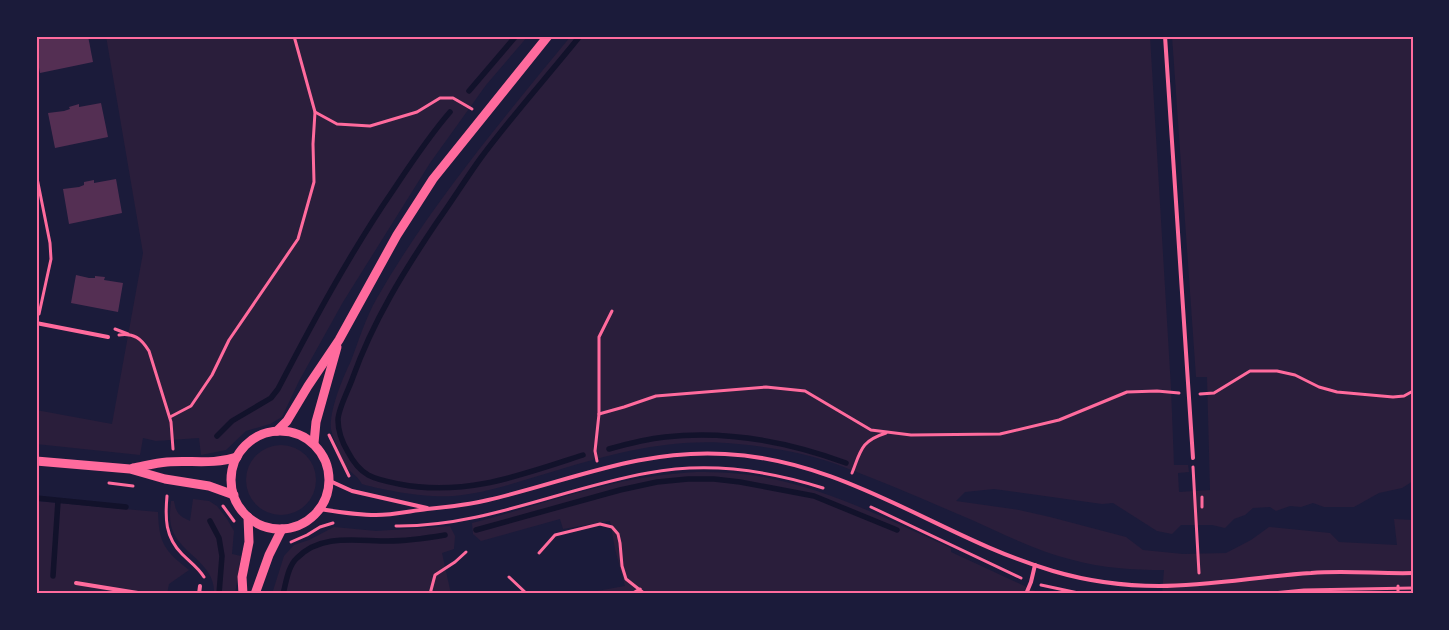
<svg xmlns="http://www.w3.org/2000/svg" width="1449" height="630" viewBox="0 0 1449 630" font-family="Raleway,sans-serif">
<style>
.green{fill:#2a1e3b}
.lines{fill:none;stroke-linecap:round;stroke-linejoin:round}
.stream{stroke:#12122b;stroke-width:5.5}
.building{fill:#542f53}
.path{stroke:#ff6b9d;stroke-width:3}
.service{stroke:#ff6b9d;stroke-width:4}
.tertiary{stroke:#ff6b9d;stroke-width:9}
.neatline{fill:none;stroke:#ff6b9d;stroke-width:2}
</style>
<rect width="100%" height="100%" fill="#1b1b3a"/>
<!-- green -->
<g class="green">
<polygon points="106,36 528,36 486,85 430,163 343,302 299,381 282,417 270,424 246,431 226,450 201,455 199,438 156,441 143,438 140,455 36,444 36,410 112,424 143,253"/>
<path d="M571,36H1150L1171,388L1174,465H1188L1189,472L1178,473L1179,492L1210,490L1207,377H1196L1172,36H1413V481L1402,488L1379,493L1354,507H1324L1313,503L1301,507L1290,506L1276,511L1270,507L1253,508L1245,515L1234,519L1225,528L1212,525H1181L1172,534L1157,531L1113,503L1102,504L994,489L965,492L956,501L1019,510L1050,517L1126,537L1143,550L1183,554L1226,553L1251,540L1269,527L1330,533L1339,542L1397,545L1394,519L1413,520V594H1162L1164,570C1133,570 1102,568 1073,560C1037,551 1005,535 972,520C927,501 882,481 836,464C805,453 771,447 738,444C677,437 616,452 558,470C523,480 489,493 453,496C427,498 386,491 362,484C356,474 353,475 347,468C343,464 332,435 331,429C329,411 343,377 351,361C359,340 366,317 377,298C431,204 502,120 571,36Z"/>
<circle cx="281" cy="480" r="35"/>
<path d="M696,472C720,472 744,473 768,478C833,491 891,521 951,548V552L1042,594L1045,591L1065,594H580L625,586L615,549L610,521L563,529L560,519L481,541L473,534L472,523C519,511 565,495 612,484C640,477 668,474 696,472Z"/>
<path d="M193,499L209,501L217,506L227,519L234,531L232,554L241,556L235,594H214C216,563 181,555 172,529C169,520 170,510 171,501H174C176,513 179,516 190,521Z"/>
<path d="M36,501L158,512C159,544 165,551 189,570L169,584L167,594H36Z"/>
<polygon points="450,526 455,536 454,549 442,553 451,594 272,594 284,556 294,545 309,540 334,527 376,531"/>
</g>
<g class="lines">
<!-- stream -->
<g class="stream">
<path d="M580,36C547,77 511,117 480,159C465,180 452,201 437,222C404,271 373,321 353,377C349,389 338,409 338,420C338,432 342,442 348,452C361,477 374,479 399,484C464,497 522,475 583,455"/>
<polyline points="469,91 516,36"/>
<path d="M217,436L232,421L271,398L278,389C314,320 350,253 394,189C412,162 429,136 450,112"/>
<path d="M609,449C627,444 646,439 665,437C727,430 789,442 846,463"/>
<polyline points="36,498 126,507"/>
<polyline points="210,521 219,538 222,556 219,594"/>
<polyline points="476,530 620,490 657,482 688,479 714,479 740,482 814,496 897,530"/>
<polyline points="53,576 58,501"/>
<path d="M283,594C286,583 288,566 297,558C321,533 357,541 388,541C407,541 427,538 445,535"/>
</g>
</g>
<!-- building -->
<g class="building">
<polygon points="43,36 88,36 93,62 40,73 36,52 36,38"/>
<polygon points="101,103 108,137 55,148 48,113 64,111 70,109 69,107 79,104 79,107"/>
<polygon points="116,179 122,213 69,224 63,189 79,187 84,185 84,182 94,180 94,183"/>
<polygon points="76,275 89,278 95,278 95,276 105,277 104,280 123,283 118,312 71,303"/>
</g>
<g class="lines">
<!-- path -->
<g class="path">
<polyline points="315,112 337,124 370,126 417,112 440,98 453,98 472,109"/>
<polyline points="36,173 50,243 51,259 39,314"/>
<polyline points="115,329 128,334"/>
<path d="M119,335C134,333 141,338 149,351L171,422L173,449"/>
<polyline points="1200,394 1214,393 1250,371 1277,371 1295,375 1319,387 1337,392 1393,397 1404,396 1413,391"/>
<polyline points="599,414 624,407 656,396 766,387 805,391 871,430 911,435 1000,434 1059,420 1127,392 1157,391 1179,393"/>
<polyline points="170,417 191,406 212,375 229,340 298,239 314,182 313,144 315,112 294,36"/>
<polyline points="329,435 349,476"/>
<polyline points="597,461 595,451 599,414 599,337 612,311"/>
<polyline points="1193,467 1199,573"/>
<path d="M852,473C861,450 861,441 886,433"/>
<polyline points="109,483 133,486"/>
<path d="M167,496C165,518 165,537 182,554C190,562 198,567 204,577"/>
<polyline points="1202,497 1202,507"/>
<polyline points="223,506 234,521"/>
<polyline points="871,507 1021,578"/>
<path d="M396,526C483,527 563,488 648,473C706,462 767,470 823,488"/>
<polyline points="291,542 307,535 320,527 333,523"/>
<polyline points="539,553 555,535 600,524 612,527 618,534 620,543 622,566 626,579 645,594"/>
<polyline points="509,577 527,594"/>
<polyline points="1041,585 1083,594"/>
<polyline points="1398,586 1398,594"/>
<polyline points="430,594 435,575 455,562 466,552"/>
<polyline points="631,594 640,589"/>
<polyline points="1262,594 1304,590 1413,588"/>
</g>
<!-- service -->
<g class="service">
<polyline points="1165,36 1193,458"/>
<polyline points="36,323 108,337"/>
<polyline points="330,481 352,491 427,508"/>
<path d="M320,509C339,512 357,515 376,515C393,515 410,511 427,509C448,507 468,505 488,500C570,481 639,449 725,454C848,460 940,538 1053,571C1087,581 1124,586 1159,586C1210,586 1261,576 1311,573C1345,570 1379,574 1413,573"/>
<polyline points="76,583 144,594"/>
<polyline points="199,594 200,586"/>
<polyline points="1026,594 1031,582 1035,565"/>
</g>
<!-- tertiary -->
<g class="tertiary">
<circle cx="280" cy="480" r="49"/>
<polyline points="277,431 287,421 308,386 339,340 397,235 433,179 548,36"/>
<polyline points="314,443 316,422 337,347"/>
<polyline points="36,461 130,469 165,479 209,486 234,495"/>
<path d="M133,468C144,466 156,463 167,462C191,460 213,465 237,457"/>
<polyline points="243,594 242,577 249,542 248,517"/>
<polyline points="255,594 269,555 282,529"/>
</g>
</g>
<!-- border -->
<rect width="1449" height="630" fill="none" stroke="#1b1b3a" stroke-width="75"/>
<rect x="38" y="38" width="1374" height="554" class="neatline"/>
</svg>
